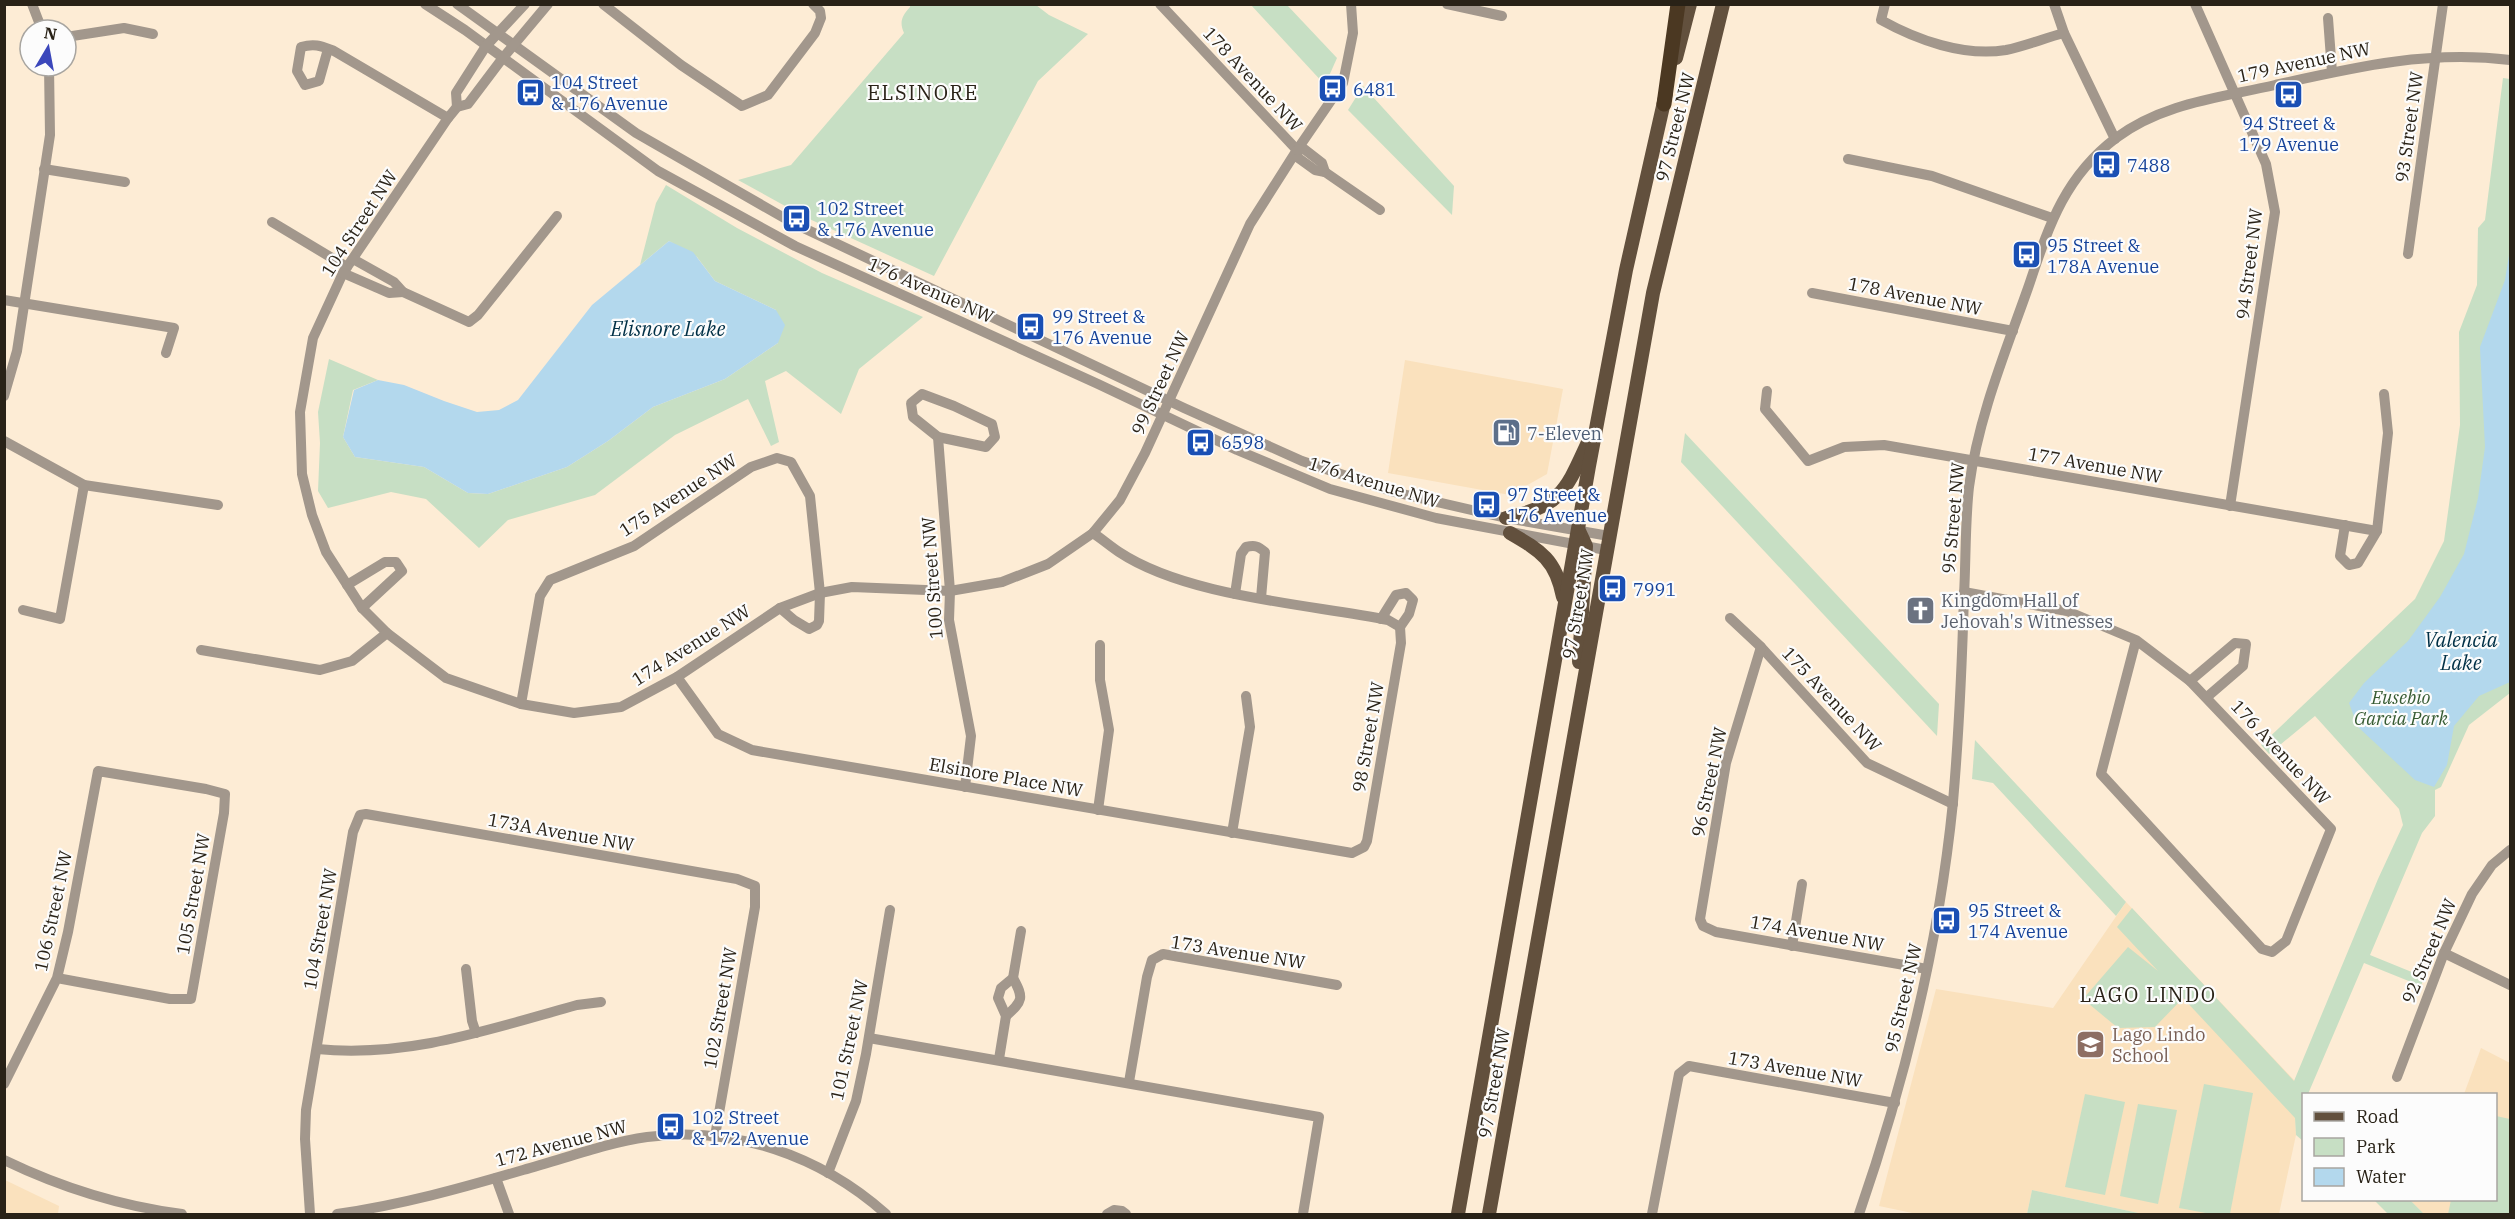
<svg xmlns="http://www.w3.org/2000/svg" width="2515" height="1219" viewBox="0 0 2515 1219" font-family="'IBM Plex Serif',serif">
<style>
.built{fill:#fae1bd}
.green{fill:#c7dfc4}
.water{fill:#b3d8ed}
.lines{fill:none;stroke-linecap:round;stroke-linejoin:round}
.minor{stroke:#a2978c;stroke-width:10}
.major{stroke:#62503d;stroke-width:14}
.highway{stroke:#4b3822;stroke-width:15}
.labels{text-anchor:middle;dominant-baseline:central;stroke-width:4.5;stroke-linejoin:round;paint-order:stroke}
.street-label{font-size:18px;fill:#292217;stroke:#fcfcfc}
.transit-label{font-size:18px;fill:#164399;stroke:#fcfcfc;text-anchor:start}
.service-label{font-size:18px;fill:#4e5e75;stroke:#fcfcfc;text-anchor:start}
.worship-label{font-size:18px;fill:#5b616d;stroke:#fcfcfc;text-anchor:start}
.park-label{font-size:18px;font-style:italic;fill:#365b32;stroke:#fcfcfc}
.education-label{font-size:18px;fill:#785e54;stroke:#fcfcfc;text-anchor:start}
.neighbourhood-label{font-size:20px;letter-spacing:1.5px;fill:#292217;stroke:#fcfcfc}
.water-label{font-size:20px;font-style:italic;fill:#003046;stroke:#fcfcfc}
</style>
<rect width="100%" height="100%" fill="#fdecd5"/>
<!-- built -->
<g class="built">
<polygon points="1405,360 1563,389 1547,474 1510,495 1388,473"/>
<polygon points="2126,902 2294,1080 2296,1135 2279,1214 2143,1214 2032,1190 2027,1214 1917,1214 1879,1206 1936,989 2053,1008"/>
<polygon points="2481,1048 2510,1063 2510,1214 2424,1214 2410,1200 2496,1200 2496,1094 2464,1094"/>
<polygon points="5,1180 59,1206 58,1214 5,1214"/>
</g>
<!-- green -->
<g class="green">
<path d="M910,5H1036L1049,15L1088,34L1038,81L934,276L805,217L738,180L791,165L904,33C899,22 902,16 910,7Z"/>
<polygon points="1251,5 1287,5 1337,58 1325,85"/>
<polygon points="2503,78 2510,79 2510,693 2469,725 2441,787 2435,790 2435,816 2422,833 2370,955 2424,977 2421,986 2364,963 2308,1094 2304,1094 2303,1141 2296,1135 2295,1118 2183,998 2155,1027 2118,1028 2083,999 2128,947 2158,971 2117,927 2132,908 2294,1081 2378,879 2403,825 2399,809 2315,716 2269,754 2261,745 2415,599 2444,541 2460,425 2459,332 2477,285 2478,228 2485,220"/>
<polygon points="1363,86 1454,186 1452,215 1348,110"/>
<polygon points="666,185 737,228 822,273 923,317 859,369 841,414 786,371 765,381 779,442 771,446 748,399 675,435 595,495 508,520 479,548 426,499 391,492 328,508 318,491 320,443 318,412 329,359 378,380 353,390 343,437 355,457 424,467 468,493 488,494 567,467 608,441 653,407 725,379 778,343 776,310 715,281 697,257 669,241 640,265 656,203"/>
<polygon points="1685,433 1939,704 1937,736 1681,462"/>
<polygon points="1975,740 2126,902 2116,916 1993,783 1972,779"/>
<polygon points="2204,1084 2253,1093 2230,1214 2211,1214 2179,1208"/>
<polygon points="2085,1094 2125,1102 2105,1195 2065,1187"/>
<polygon points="2138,1104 2177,1110 2158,1204 2120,1196"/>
<polygon points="2496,1116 2510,1119 2510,1214 2448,1214 2451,1200 2496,1200"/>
<polygon points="2032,1190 2143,1214 2027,1214"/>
<polygon points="2374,1200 2410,1200 2424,1214 2388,1214"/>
</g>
<!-- water -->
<g class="water">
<polygon points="669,241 693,252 715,281 776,310 785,325 778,343 725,379 653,407 608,441 567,467 488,494 468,493 424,467 355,457 343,437 354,390 378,380 404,385 444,401 477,412 499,410 518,400 592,305"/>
<polygon points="2510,249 2510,682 2479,696 2454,726 2447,765 2434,787 2415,780 2358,727 2349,703 2364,683 2408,641 2440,597 2464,554 2478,498 2485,447 2480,347 2505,280"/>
</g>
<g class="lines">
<!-- minor -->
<g class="minor">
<polyline points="32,4 42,30"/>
<polyline points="425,4 465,30 658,171 795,246 1098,384 1237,450 1330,489 1436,518 1606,550"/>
<polyline points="457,4 636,133 793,223 1184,408 1302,461 1394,492 1506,518 1609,536"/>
<polyline points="548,4 502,59 468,104 457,107 448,118 343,273 313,338 300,412 302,474 312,515 326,552 362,608 387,633 446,678 521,704 574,713 621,707 677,677 780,608 820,593 852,587 950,591 1002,582 1048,564 1093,533 1120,500 1145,453 1250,224 1297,150 1343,83 1353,33 1351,4"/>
<polyline points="603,4 681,65 742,106 768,95 815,33 821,18 820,11 813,4"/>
<polyline points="1160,4 1297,150"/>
<polyline points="1447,4 1502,16"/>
<path d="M1885,4L1881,20C1917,40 1964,57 2006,50C2025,46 2045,38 2064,33"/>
<polyline points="2054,4 2064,33 2115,139"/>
<polyline points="2195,4 2266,164 2275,212 2230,506"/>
<polyline points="2328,18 2332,72"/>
<polyline points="66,37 124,28 153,34"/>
<path d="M328,49L319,81L305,85L297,71L301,47C315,43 321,46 334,51L448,118"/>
<polyline points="457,107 456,93 486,46 525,4"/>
<polyline points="1297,150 1297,157 1315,170 1325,172 1380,210"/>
<polyline points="1297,150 1304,149 1322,163 1325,172"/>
<polyline points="1848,159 1932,176 2052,218"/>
<polyline points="44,169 125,182"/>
<polyline points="272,222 347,267"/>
<polyline points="2408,254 2443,4"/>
<polyline points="353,259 394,282 403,292 469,322 478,315 557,216"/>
<polyline points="343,273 389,293 403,292"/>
<polyline points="1812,293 2013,331"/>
<polyline points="4,300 174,328 166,353"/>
<polyline points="1767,391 1765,409 1808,461 1844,447 1884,445 2377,531"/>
<polygon points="922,394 954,406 992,424 995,437 986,447 938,437 913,417 911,403"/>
<polyline points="4,396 17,351 50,135 49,66"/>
<polyline points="938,437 950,591 949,620 971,736 965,787"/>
<polyline points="4,441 84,485 218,505"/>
<polyline points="2345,525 2340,556 2349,565 2358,563 2377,531 2388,433 2384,394"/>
<path d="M1093,533C1102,539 1110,546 1119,552C1187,597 1308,604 1388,620L1400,627"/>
<polyline points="347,585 385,562 396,562 402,571 362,608"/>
<polyline points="1964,592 2067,611 2136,640 2190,681 2331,829 2286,941 2272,952 2262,949 2101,774 2136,640"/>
<path d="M1235,594L1241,554L1246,547C1255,545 1258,546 1265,552L1261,598"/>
<polyline points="23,610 60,619 84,485"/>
<polyline points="1730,618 1761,647 1867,763 1953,804"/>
<polyline points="1381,619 1396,595 1406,593 1413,600 1409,614 1400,627"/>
<polyline points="1761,647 1726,763 1700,919 1703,926 1716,932 1927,969"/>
<polyline points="201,650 320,670 352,661 387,633"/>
<polyline points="677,677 718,734 752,750 1352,853 1364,847 1367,841 1401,643 1400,627"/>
<polyline points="2190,681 2235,643 2246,644 2243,666 2207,697"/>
<polyline points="521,704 540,596 550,580 634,546 751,467 777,458 791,462 810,496 820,593 819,621 817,625 809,629 794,620 780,608"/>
<polyline points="1098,810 1109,730 1100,680 1100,645"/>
<polyline points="1232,833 1250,727 1246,696"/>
<polyline points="1792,946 1802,884"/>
<polyline points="2444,953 2510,985"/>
<polyline points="466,969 472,1021 476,1033"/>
<path d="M1006,1016C1023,1001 1024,998 1013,978"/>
<polyline points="869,1038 1319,1117 1303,1214"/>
<path d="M317,1049C409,1058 490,1029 577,1005L601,1002"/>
<polyline points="999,1059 1006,1016 998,998 1001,988 1013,978 1021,931"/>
<polyline points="2397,1077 2444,953 2472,894 2492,865 2510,850"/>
<polyline points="1129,1082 1147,977 1152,960 1163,954 1337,985"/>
<polyline points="4,1084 57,978 68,932 98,771 206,789 225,794 224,813 191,999 170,999 57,978"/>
<path d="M4,1160C62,1188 120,1206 182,1214"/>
<polyline points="828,1173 856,1101 866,1054 890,910"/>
<polyline points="496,1178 509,1214"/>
<polyline points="310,1214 305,1139 306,1110 353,832 360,815 366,814 737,879 755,886 755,907 715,1136"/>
<path d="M337,1214C401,1205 462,1188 523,1170C564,1159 605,1143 647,1137C734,1125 821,1156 886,1214"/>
<polyline points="1107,1214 1114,1210 1122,1211 1126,1214"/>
<polyline points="1652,1214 1679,1074 1689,1066 1895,1103"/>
<path d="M1859,1214C1905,1081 1939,943 1953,802C1959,733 1962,664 1964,595C1966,559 1965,523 1969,487C1978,418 2005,353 2028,288C2048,229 2063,178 2116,138C2163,103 2219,98 2275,85C2355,67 2428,50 2510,60"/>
</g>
<!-- major -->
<g class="major">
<polyline points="1676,58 1690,4"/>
<path d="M1506,518C1564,506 1567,487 1590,438"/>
<polyline points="1579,531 1586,546 1579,662"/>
<path d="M1510,533C1541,551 1556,560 1563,597"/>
<polyline points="1458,1214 1589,466 1626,270 1666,93"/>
<polyline points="1489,1214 1653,293 1723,4"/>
</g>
<!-- highway -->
<polyline class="highway" points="1664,104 1678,4"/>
</g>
<!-- icons -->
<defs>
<symbol id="bus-square" viewBox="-11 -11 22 22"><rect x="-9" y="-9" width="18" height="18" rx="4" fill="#1a4fb4" stroke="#fcfcfc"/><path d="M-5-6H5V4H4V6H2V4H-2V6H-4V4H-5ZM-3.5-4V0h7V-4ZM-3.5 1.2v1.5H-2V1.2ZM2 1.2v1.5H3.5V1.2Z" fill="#fff"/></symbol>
<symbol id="fuel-square" viewBox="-11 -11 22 22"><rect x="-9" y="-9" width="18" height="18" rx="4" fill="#5c6f8a" stroke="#fcfcfc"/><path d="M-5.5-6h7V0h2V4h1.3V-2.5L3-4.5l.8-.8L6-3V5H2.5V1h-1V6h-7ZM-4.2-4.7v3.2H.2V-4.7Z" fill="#fff"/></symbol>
<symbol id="church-square" viewBox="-11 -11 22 22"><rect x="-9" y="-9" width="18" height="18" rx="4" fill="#6b7280" stroke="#fcfcfc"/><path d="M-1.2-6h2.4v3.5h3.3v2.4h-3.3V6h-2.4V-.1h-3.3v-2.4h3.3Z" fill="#fff"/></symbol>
<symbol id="school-square" viewBox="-11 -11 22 22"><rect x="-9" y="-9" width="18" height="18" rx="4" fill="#8d6e63" stroke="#fcfcfc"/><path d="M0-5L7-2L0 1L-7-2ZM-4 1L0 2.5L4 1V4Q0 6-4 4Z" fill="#fff"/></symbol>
</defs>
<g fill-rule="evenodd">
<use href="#bus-square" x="1316" y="72" width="33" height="33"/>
<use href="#bus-square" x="514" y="76" width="33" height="33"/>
<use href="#bus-square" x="2272" y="78" width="33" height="33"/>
<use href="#bus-square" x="2090" y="148" width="33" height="33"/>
<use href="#bus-square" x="780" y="202" width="33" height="33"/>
<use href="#bus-square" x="2010" y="238" width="33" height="33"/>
<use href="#bus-square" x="1014" y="310" width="33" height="33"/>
<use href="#fuel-square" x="1490" y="416" width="33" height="33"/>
<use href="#bus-square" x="1184" y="426" width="33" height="33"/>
<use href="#bus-square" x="1470" y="488" width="33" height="33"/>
<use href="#bus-square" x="1596" y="572" width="33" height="33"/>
<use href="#church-square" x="1904" y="594" width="33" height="33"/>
<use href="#bus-square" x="1930" y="904" width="33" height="33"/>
<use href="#school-square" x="2074" y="1028" width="33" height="33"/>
<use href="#bus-square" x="654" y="1110" width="33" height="33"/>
</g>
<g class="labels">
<!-- street labels -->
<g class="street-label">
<text transform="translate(2304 62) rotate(-12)">179 Avenue NW</text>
<text transform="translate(1253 79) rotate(47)">178 Avenue NW</text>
<text transform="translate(1675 127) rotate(-76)">97 Street NW</text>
<text transform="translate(2409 127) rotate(-82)">93 Street NW</text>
<text transform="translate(359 223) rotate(-57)">104 Street NW</text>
<text transform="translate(2249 264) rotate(-83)">94 Street NW</text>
<text transform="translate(931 290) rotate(24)">176 Avenue NW</text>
<text transform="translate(1915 296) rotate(11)">178 Avenue NW</text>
<text transform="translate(1160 383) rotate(-65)">99 Street NW</text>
<text transform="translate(2095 465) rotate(10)">177 Avenue NW</text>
<text transform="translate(1374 482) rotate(17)">176 Avenue NW</text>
<text transform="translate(678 495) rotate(-33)">175 Avenue NW</text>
<text transform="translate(1953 518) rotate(-85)">95 Street NW</text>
<text transform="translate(932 578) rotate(-94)">100 Street NW</text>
<text transform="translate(1578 604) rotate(-80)">97 Street NW</text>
<text transform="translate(691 645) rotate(-32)">174 Avenue NW</text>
<text transform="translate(1832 699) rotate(47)">175 Avenue NW</text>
<text transform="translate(1368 737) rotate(-80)">98 Street NW</text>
<text transform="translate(2281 752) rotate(47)">176 Avenue NW</text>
<text transform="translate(1006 777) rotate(10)">Elsinore Place NW</text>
<text transform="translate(1709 782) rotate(-78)">96 Street NW</text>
<text transform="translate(561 832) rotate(10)">173A Avenue NW</text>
<text transform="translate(193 894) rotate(-80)">105 Street NW</text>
<text transform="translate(53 911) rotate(-78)">106 Street NW</text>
<text transform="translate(320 929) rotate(-80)">104 Street NW</text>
<text transform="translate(1817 933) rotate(10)">174 Avenue NW</text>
<text transform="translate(2429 951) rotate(-67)">92 Street NW</text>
<text transform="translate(1238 952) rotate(9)">173 Avenue NW</text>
<text transform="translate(1903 998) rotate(-77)">95 Street NW</text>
<text transform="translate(720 1008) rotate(-80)">102 Street NW</text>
<text transform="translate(849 1040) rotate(-78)">101 Street NW</text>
<text transform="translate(1795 1069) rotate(10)">173 Avenue NW</text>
<text transform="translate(1494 1083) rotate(-80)">97 Street NW</text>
<text transform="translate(561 1143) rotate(-15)">172 Avenue NW</text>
</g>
<!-- transit labels -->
<g class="transit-label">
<text x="551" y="82">104 Street<tspan x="551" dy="21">&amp; 176 Avenue</tspan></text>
<text x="1353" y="89">6481</text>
<text x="2289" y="123" text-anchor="middle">94 Street &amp;<tspan x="2289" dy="21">179 Avenue</tspan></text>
<text x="2127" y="165">7488</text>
<text x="817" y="208">102 Street<tspan x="817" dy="21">&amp; 176 Avenue</tspan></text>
<text x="2047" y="245">95 Street &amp;<tspan x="2047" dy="21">178A Avenue</tspan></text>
<text x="1052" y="316">99 Street &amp;<tspan x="1052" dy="21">176 Avenue</tspan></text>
<text x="1221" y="442">6598</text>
<text x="1507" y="494">97 Street &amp;<tspan x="1507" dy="21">176 Avenue</tspan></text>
<text x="1633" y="589">7991</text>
<text x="1968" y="910">95 Street &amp;<tspan x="1968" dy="21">174 Avenue</tspan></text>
<text x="692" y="1117">102 Street<tspan x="692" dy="21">&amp; 172 Avenue</tspan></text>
</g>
<!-- service labels -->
<g class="service-label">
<text x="1527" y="433">7-Eleven</text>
</g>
<!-- worship labels -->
<g class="worship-label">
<text x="1941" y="600">Kingdom Hall of<tspan x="1941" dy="21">Jehovah's Witnesses</tspan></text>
</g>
<!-- park labels -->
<g class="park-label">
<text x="2401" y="697">Eusebio<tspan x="2401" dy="21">Garcia Park</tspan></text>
</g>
<!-- education labels -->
<g class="education-label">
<text x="2112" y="1034">Lago Lindo<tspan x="2112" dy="21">School</tspan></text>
</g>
<!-- neighbourhood labels -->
<g class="neighbourhood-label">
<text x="923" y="92">ELSINORE</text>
<text x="2148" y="994">LAGO LINDO</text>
</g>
<!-- water labels -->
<g class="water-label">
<text x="668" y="328">Elisnore Lake</text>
<text x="2461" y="639">Valencia<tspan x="2461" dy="23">Lake</tspan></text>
</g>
</g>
<!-- border -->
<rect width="2515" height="1219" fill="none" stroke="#292217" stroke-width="12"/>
<!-- legend -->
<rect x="2302" y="1093" width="195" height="108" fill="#fcfcfc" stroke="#a8a5a0" stroke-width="1.5"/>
<rect x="2314" y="1112" width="30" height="9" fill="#62503d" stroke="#a8a5a0" stroke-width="1.5"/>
<text x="2356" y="1123" font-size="18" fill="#292217">Road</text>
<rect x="2314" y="1138" width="30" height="18" fill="#c7dfc4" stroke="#a8a5a0" stroke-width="1.5"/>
<text x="2356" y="1153" font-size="18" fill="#292217">Park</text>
<rect x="2314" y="1168" width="30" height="18" fill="#b3d8ed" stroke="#a8a5a0" stroke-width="1.5"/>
<text x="2356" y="1183" font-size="18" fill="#292217">Water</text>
<!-- north arrow -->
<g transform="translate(48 48) rotate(10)"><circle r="28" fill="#fcfcfc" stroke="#a8a5a0" stroke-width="1.5"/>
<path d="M0-4.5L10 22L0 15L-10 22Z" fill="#3b47bb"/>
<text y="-9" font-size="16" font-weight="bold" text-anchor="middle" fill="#292217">N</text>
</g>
</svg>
